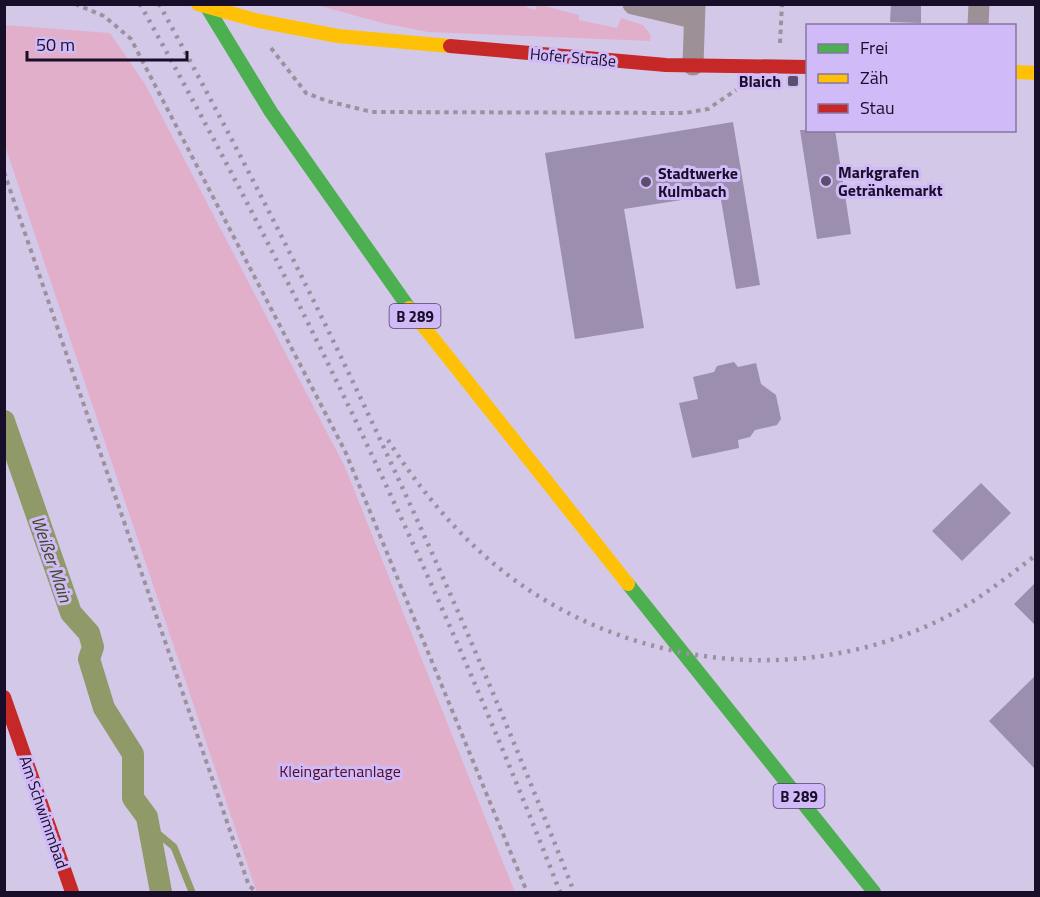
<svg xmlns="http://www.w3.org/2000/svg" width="1040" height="897" viewBox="0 0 1040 897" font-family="'Titillium Web',sans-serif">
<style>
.green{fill:#e2afcb}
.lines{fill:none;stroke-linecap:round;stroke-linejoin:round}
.stream{stroke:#8f9a68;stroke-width:7}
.canal{stroke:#8f9a68;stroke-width:22}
.building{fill:#9b8eaf}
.path{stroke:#9d919e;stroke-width:4;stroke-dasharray:4.5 4.5;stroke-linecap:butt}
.street{stroke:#9d9197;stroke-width:21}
.fast{stroke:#4caf50;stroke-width:14}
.slow{stroke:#ffc107;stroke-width:14}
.jam{stroke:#c62828;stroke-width:14}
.rail{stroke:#9a909e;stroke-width:4.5;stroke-dasharray:3 6;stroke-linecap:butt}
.poi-dot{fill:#5a4f6c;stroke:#d0baf7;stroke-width:2}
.labels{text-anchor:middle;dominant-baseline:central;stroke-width:6;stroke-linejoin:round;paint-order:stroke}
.shield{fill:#d0baf7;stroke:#504267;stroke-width:1.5}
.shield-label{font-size:15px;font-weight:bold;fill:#190e29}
.street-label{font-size:16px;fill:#190e29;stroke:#d0baf7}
.poi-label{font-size:16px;font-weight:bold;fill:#190e29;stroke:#d0baf7;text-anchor:start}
.park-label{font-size:16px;fill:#520c29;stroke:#d0baf7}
.water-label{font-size:18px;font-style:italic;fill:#3e491c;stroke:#d0baf7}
</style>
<rect width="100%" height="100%" fill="#d4c8e9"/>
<!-- green -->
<g class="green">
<polygon points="518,4 535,10 537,5 541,5 579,15 579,20 617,28 621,18 643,25 651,35 650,41 428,32 382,23 317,5"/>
<polygon points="5,25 110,33 145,84 345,467 515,892 259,892 256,890 5,146"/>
</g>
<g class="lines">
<!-- stream -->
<polyline class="stream" points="150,827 174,847 192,892"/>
<!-- canal -->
<polyline class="canal" points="4,421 71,613 89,633 93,647 89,659 104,708 133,754 133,798 147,817 161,892"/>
</g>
<!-- building -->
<g class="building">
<polygon points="891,4 921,4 921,23 890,22"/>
<polygon points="733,122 760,285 736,289 720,194 624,209 644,328 575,339 545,153"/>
<polygon points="800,130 835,130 851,234 817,239"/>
<polygon points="734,362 738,367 756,363 761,384 776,395 781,419 777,425 755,430 750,437 738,440 739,448 692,458 679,403 698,399 693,377 714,372 717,366"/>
<polygon points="981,483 1011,513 962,561 932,531"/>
<polygon points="1035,583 1035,625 1014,604"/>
<polygon points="1035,676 1035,769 989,721"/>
</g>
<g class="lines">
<!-- path -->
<g class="path">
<polyline points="75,4 104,16 131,39 345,451 527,892"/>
<polyline points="780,43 782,4"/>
<polyline points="271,48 306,93 327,101 372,112 685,113 708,109 736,90"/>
<polyline points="4,172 249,886 257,892"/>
</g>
<!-- street -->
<g class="street">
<polyline points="633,4 693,18"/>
<polyline points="978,26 979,4"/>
<polyline points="693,65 695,5"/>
</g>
<!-- fast -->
<g class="fast">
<polyline points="205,4 271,112 409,308"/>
<polyline points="628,584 874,892"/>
</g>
<!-- slow -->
<g class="slow">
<polyline points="198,4 259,21 338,36 450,46"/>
<polyline points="1014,72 1036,73"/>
<polyline points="409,308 628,584"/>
</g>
<!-- jam -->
<g class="jam">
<polyline points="450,46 666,65 808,67"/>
<polyline points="4,697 72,892"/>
</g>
<!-- rail -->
<g class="rail">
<path d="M140,4C300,291 441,587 560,892"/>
<path d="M159,4C317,291 455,588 574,892"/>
<path d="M388,440C423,495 469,549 523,586C645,670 808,685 942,619C976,602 1006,578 1036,555"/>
</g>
</g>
<!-- markers -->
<g class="poi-dot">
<rect x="787" y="75" width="12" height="12" rx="3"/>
<circle cx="826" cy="181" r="6"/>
<circle cx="646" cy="182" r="6"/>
</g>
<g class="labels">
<!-- shield labels -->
<g class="shield">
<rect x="389.5" y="304" width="51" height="24" rx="4.5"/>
<rect x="773.5" y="784" width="51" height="24" rx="4.5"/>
</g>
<g class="shield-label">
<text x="415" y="316">B 289</text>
<text x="799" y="796">B 289</text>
</g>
<!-- street labels -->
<g class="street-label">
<text transform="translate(573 57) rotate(5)">Hofer Straße</text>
<text transform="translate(44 812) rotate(71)">Am Schwimmbad</text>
</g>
<!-- poi labels -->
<g class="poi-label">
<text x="781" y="81" text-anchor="end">Blaich</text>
<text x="838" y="172">Markgrafen<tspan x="838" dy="18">Getränkemarkt</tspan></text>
<text x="658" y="173">Stadtwerke<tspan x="658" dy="18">Kulmbach</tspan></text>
</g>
<!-- park labels -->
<g class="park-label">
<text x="340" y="771">Kleingartenanlage</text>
</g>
<!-- water labels -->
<g class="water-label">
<text transform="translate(52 559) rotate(71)">Weißer Main</text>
</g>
</g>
<!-- border -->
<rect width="1040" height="897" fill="none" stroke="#190e29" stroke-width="12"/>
<!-- legend -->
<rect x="806" y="24" width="210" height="108" fill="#d0baf7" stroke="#8775a5" stroke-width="1.5"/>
<rect x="818" y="44" width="30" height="9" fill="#4caf50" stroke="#8775a5" stroke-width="1.5"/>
<text x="860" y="54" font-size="18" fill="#190e29">Frei</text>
<rect x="818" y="74" width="30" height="9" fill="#ffc107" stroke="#8775a5" stroke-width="1.5"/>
<text x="860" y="84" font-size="18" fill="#190e29">Zäh</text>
<rect x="818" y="104" width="30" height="9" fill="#c62828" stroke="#8775a5" stroke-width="1.5"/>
<text x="860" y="114" font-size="18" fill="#190e29">Stau</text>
<!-- scale -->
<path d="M27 51v9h160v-9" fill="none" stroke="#190e29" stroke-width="3"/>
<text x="36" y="51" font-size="18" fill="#190e29" stroke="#d0baf7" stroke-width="4.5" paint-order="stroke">50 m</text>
</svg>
